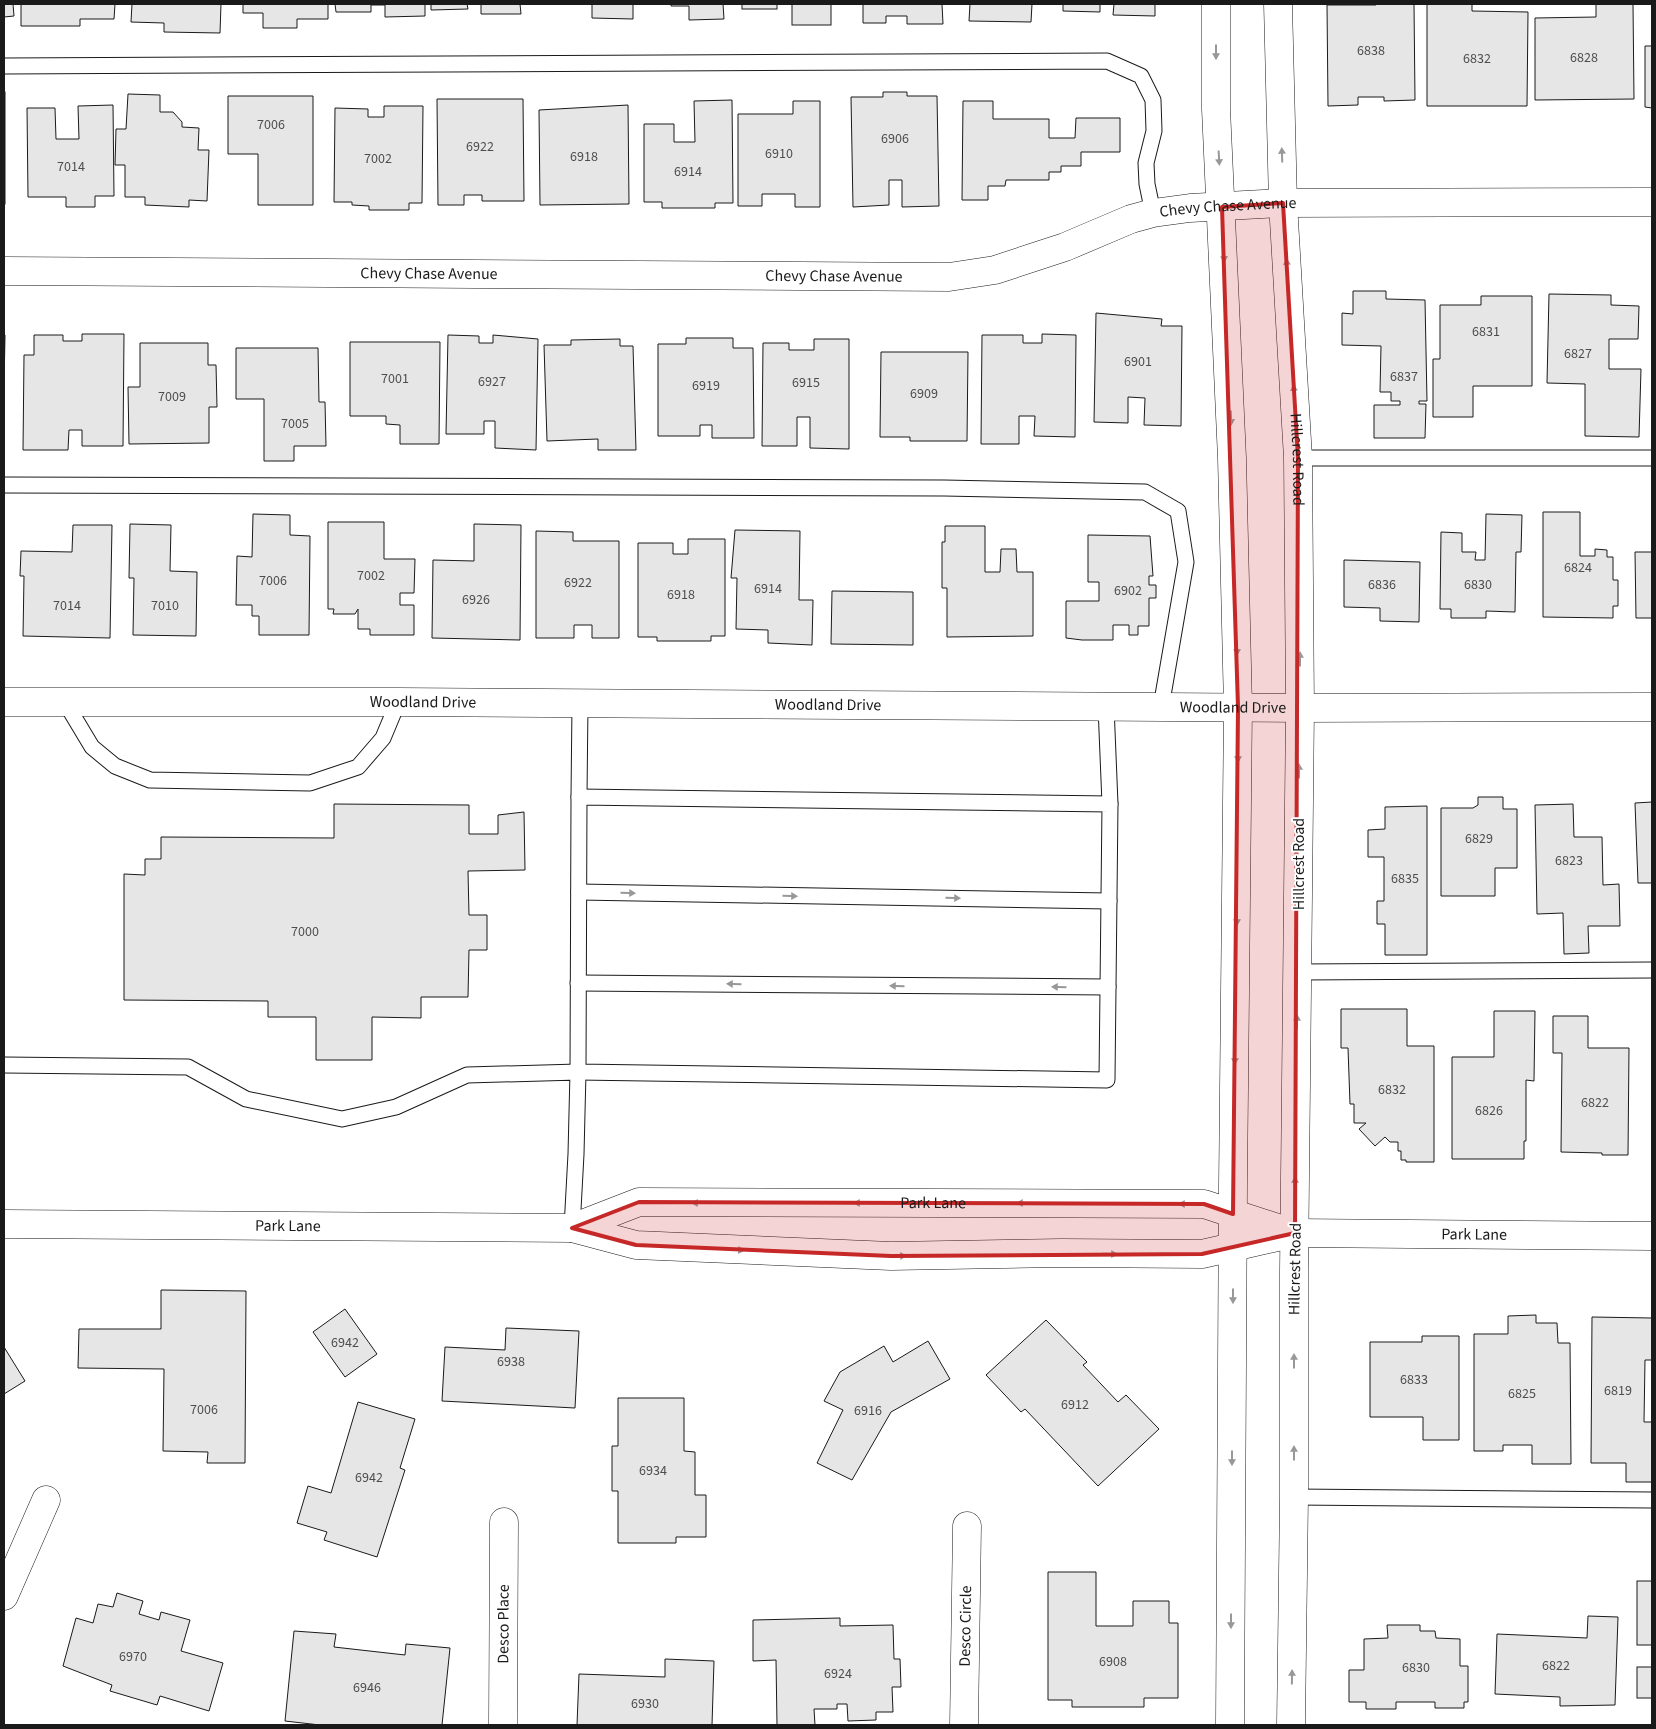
<svg xmlns="http://www.w3.org/2000/svg" width="1656" height="1729" viewBox="0 0 1656 1729" font-family="'Source Sans 3',sans-serif">
<style>
.building{fill:#e6e6e6;stroke:#1a1a1a}
.lines{fill:none;stroke-linecap:round;stroke-linejoin:round}
.lane-casing{stroke:#1a1a1a;stroke-width:17}
.street-casing{stroke:#1a1a1a;stroke-width:29}
.secondary-casing{stroke:#1a1a1a;stroke-width:29}
.lane{stroke:#fff;stroke-width:15}
.street{stroke:#fff;stroke-width:28}
.secondary{stroke:#fff;stroke-width:28}
.oneway{fill:#989898}
.marked{fill:#c62828;fill-opacity:0.2;stroke:#c62828;stroke-width:4;stroke-linejoin:round}
.labels{text-anchor:middle;dominant-baseline:central;stroke-width:4;stroke-linejoin:round;paint-order:stroke}
.number-label{font-size:14px;fill:#4d4d4d}
.street-label{font-size:16px;fill:#1a1a1a;stroke:#fff}
</style>
<rect width="100%" height="100%" fill="#fff"/>
<!-- building -->
<g class="building">
<polygon points="4,4 13,4 14,16 4,17"/>
<polygon points="21,4 115,4 114,19 80,19 80,26 21,26"/>
<polygon points="132,4 221,4 220,33 164,32 164,23 131,22"/>
<polygon points="243,4 328,4 328,19 297,19 297,28 263,28 263,13 243,13"/>
<polygon points="335,4 425,4 425,16 385,17 385,5 371,5 371,12 336,12"/>
<polygon points="431,4 467,4 468,9 431,10"/>
<polygon points="481,4 520,4 521,14 481,14"/>
<polygon points="592,4 633,4 633,19 592,18"/>
<polygon points="671,4 723,4 724,19 689,20 689,6 671,6"/>
<rect x="742" y="4" width="35" height="5"/>
<rect x="792" y="4" width="39" height="21"/>
<polygon points="863,4 942,4 943,24 907,24 907,16 886,16 886,23 863,23"/>
<polygon points="970,4 1032,4 1031,22 969,21"/>
<polygon points="1063,4 1100,4 1100,12 1063,11"/>
<polygon points="1114,4 1155,4 1155,16 1113,15"/>
<polygon points="1376,4 1414,4 1415,100 1384,101 1384,97 1358,97 1358,105 1328,106 1327,5 1376,5"/>
<polygon points="1427,4 1472,4 1472,11 1528,12 1527,106 1427,106"/>
<polygon points="1596,4 1633,4 1634,99 1535,100 1535,18 1596,17"/>
<polygon points="1645,46 1652,46 1652,108 1645,107"/>
<rect x="4" y="92" width="1" height="112"/>
<polygon points="883,92 907,92 907,96 937,96 939,206 902,207 902,180 889,180 889,205 853,207 851,97 883,97"/>
<polygon points="128,94 160,95 160,112 173,112 182,122 182,127 199,128 198,150 209,150 207,201 189,200 189,207 145,205 145,197 125,197 125,165 115,165 116,129 126,129"/>
<polygon points="228,96 313,96 313,205 258,205 258,154 228,154"/>
<polygon points="437,99 523,99 524,201 482,201 482,195 464,195 464,205 438,205"/>
<polygon points="732,100 733,203 715,203 715,208 662,208 662,202 644,202 644,124 674,124 674,142 695,142 694,101"/>
<polygon points="793,101 820,101 820,207 795,207 795,194 762,194 762,206 738,206 738,114 793,114"/>
<polygon points="963,101 993,101 993,119 1049,119 1049,138 1075,138 1076,118 1120,118 1120,152 1081,152 1081,166 1061,166 1061,172 1049,172 1049,180 1006,180 1005,186 988,186 988,200 962,200"/>
<polygon points="113,105 114,196 95,196 95,207 66,207 66,197 28,197 27,108 55,108 56,139 79,139 78,106"/>
<polygon points="628,105 629,204 540,205 539,110"/>
<polygon points="384,106 423,106 422,203 409,203 409,210 369,210 369,206 352,205 352,202 334,202 335,108 368,109 368,117 384,117"/>
<polygon points="1353,291 1386,291 1386,299 1425,300 1427,401 1419,401 1419,404 1426,404 1425,438 1374,438 1374,405 1400,405 1400,401 1391,401 1391,392 1380,392 1381,346 1342,345 1342,313 1353,314"/>
<polygon points="1549,294 1611,295 1611,305 1639,306 1638,339 1609,339 1609,369 1641,369 1639,437 1585,436 1585,384 1547,383"/>
<polygon points="1481,296 1532,296 1532,386 1473,386 1473,417 1433,417 1433,359 1440,359 1440,305 1481,305"/>
<polygon points="1096,313 1162,319 1161,326 1182,326 1181,426 1144,425 1145,398 1128,397 1128,423 1094,422"/>
<polygon points="82,334 124,334 123,446 82,446 82,430 69,430 68,450 23,450 24,355 34,355 34,335 63,335 63,341 82,341"/>
<polygon points="1042,334 1076,335 1075,437 1034,436 1035,416 1019,416 1019,444 981,444 982,335 1023,335 1023,343 1042,343"/>
<polygon points="4,335 5,335 4,389"/>
<polygon points="448,335 479,336 479,343 493,343 493,335 538,339 536,450 495,448 495,421 484,421 484,434 446,434"/>
<polygon points="686,338 733,338 733,348 753,348 754,438 712,438 712,425 700,425 700,436 658,436 658,344 686,344"/>
<polygon points="620,339 620,346 633,346 636,450 598,450 598,439 547,441 544,345 571,345 571,340"/>
<polygon points="814,339 849,339 849,449 810,448 810,417 797,417 797,446 762,446 763,343 789,343 789,350 814,350"/>
<polygon points="350,342 440,342 439,444 400,444 400,425 386,424 386,416 350,416"/>
<polygon points="140,343 208,343 208,365 216,365 217,407 209,407 209,443 129,444 128,387 140,387"/>
<polygon points="236,348 318,348 319,402 325,402 326,446 294,446 294,461 264,461 264,399 236,399"/>
<polygon points="881,352 968,352 967,441 910,441 910,437 880,437"/>
<polygon points="1543,512 1580,512 1580,556 1595,556 1595,549 1607,550 1607,557 1613,557 1613,580 1618,580 1618,606 1613,606 1613,618 1543,617"/>
<polygon points="253,514 290,515 290,535 310,536 309,635 259,635 259,616 252,616 252,605 236,605 237,556 252,557"/>
<polygon points="1486,514 1522,515 1521,552 1516,552 1515,612 1486,611 1486,618 1451,618 1451,609 1440,609 1441,532 1462,533 1462,552 1476,552 1475,560 1485,560"/>
<polygon points="328,522 384,522 384,559 415,559 414,593 400,593 400,605 414,605 414,635 370,635 370,629 358,629 358,609 355,614 333,614 334,609 328,609"/>
<polygon points="130,524 171,525 170,571 197,572 196,636 133,635 134,578 129,578"/>
<polygon points="474,524 521,525 520,640 432,638 433,560 474,561"/>
<polygon points="73,525 112,525 110,638 23,636 24,576 20,576 21,551 72,552"/>
<polygon points="945,526 985,526 985,572 1000,572 1001,549 1016,549 1017,572 1033,572 1033,636 947,637 947,588 942,588 942,542 945,542"/>
<polygon points="735,530 800,531 799,600 813,600 812,645 768,643 768,630 736,629 737,578 731,578"/>
<polygon points="536,531 573,532 573,541 619,541 619,638 592,638 592,625 574,625 574,638 536,638"/>
<polygon points="1088,535 1150,536 1153,576 1149,576 1149,585 1156,585 1156,598 1149,598 1149,626 1138,626 1138,635 1129,635 1129,625 1113,625 1113,640 1082,640 1066,638 1066,601 1099,601 1099,582 1088,582"/>
<polygon points="688,539 725,539 725,636 711,636 711,641 657,641 657,637 638,637 638,543 673,543 673,554 688,554"/>
<polygon points="1635,552 1652,552 1652,618 1636,618"/>
<polygon points="1344,560 1420,562 1419,622 1380,621 1380,608 1344,607"/>
<polygon points="832,591 913,592 913,645 831,644"/>
<polygon points="1478,797 1503,797 1503,809 1517,809 1517,868 1495,868 1495,896 1441,896 1441,808 1473,808 1478,805"/>
<polygon points="1652,802 1652,883 1638,883 1635,803"/>
<polygon points="334,804 469,805 469,834 498,834 498,815 524,812 525,870 468,871 469,915 487,915 487,950 469,950 468,997 421,997 421,1018 372,1017 372,1060 316,1060 316,1017 268,1017 268,1001 124,1000 124,874 145,875 145,859 161,859 161,837 334,838"/>
<polygon points="1573,804 1574,837 1602,837 1603,885 1619,884 1620,926 1588,926 1589,953 1564,954 1563,913 1537,914 1535,805"/>
<polygon points="1427,806 1427,955 1385,955 1385,924 1377,924 1377,901 1384,901 1384,857 1368,857 1368,830 1385,829 1385,807"/>
<polygon points="1341,1009 1407,1009 1407,1046 1434,1046 1434,1162 1406,1162 1406,1160 1401,1160 1401,1151 1398,1151 1398,1142 1390,1142 1385,1137 1375,1146 1359,1129 1366,1123 1354,1123 1354,1104 1350,1104 1348,1048 1341,1048"/>
<polygon points="1494,1011 1535,1011 1534,1081 1526,1080 1526,1141 1524,1141 1524,1159 1452,1159 1452,1057 1494,1057"/>
<polygon points="1553,1016 1588,1016 1588,1048 1629,1048 1628,1155 1602,1155 1602,1153 1561,1152 1562,1053 1553,1053"/>
<polygon points="161,1290 246,1291 245,1463 207,1463 208,1452 163,1451 164,1369 78,1368 79,1329 161,1329"/>
<polygon points="345,1309 377,1354 345,1377 313,1332"/>
<polygon points="1536,1315 1536,1323 1557,1323 1558,1343 1570,1343 1571,1464 1532,1464 1532,1445 1503,1445 1503,1451 1474,1451 1474,1334 1508,1334 1508,1316"/>
<polygon points="1592,1317 1652,1318 1652,1360 1645,1360 1644,1422 1652,1422 1652,1482 1626,1482 1626,1463 1591,1463"/>
<polygon points="1046,1320 1087,1362 1083,1365 1118,1402 1126,1395 1159,1429 1098,1486 1025,1409 1021,1412 986,1375"/>
<polygon points="506,1328 579,1331 575,1408 442,1401 445,1347 505,1350"/>
<polygon points="1422,1336 1459,1336 1459,1440 1423,1440 1423,1417 1370,1417 1370,1342 1422,1342"/>
<polygon points="928,1341 950,1379 891,1412 852,1480 817,1463 843,1410 824,1401 840,1372 884,1346 893,1362"/>
<polygon points="4,1347 25,1381 4,1394"/>
<polygon points="618,1398 684,1398 684,1451 695,1452 695,1495 706,1495 706,1537 676,1537 676,1543 618,1543 618,1491 612,1491 612,1446 618,1446"/>
<polygon points="358,1402 415,1419 400,1468 405,1470 377,1557 324,1540 327,1532 297,1523 308,1486 331,1493"/>
<polygon points="1048,1572 1096,1572 1096,1626 1133,1626 1133,1601 1169,1601 1169,1623 1178,1623 1178,1698 1144,1698 1144,1707 1072,1707 1072,1700 1048,1700"/>
<rect x="1637" y="1581" width="15" height="64"/>
<polygon points="117,1593 143,1601 139,1614 159,1620 161,1612 190,1620 181,1651 223,1663 209,1711 160,1696 157,1705 110,1691 112,1685 63,1666 76,1618 93,1623 98,1604 113,1607"/>
<polygon points="1588,1616 1618,1617 1615,1705 1560,1706 1560,1697 1495,1694 1497,1634 1587,1638"/>
<polygon points="840,1618 840,1626 893,1625 894,1659 900,1659 901,1687 892,1687 893,1712 876,1712 876,1720 848,1721 847,1704 837,1704 837,1709 814,1709 815,1725 777,1725 776,1660 753,1661 753,1620"/>
<polygon points="1387,1625 1420,1625 1420,1631 1435,1631 1436,1638 1460,1639 1460,1666 1468,1666 1468,1702 1464,1702 1464,1708 1435,1708 1435,1702 1396,1702 1396,1709 1366,1709 1366,1702 1349,1702 1349,1670 1364,1670 1364,1639 1388,1638"/>
<polygon points="294,1631 336,1634 334,1647 405,1655 406,1644 450,1648 442,1725 320,1725 285,1721"/>
<polygon points="665,1659 714,1661 712,1725 577,1725 579,1674 665,1677"/>
<rect x="1637" y="1667" width="15" height="31"/>
</g>
<g class="lines">
<defs>
<g id="lane">
<polyline points="4,66 1107,61 1141,76 1153,100 1154,131 1146,163 1147,184 1153,213"/>
<polyline points="1298,458 1652,458"/>
<polyline points="4,485 944,488 1145,492 1178,511 1186,562 1161,707"/>
<polyline points="65,702 92,747 115,766 150,780 310,783 358,767 383,738 398,702"/>
<polyline points="1106,706 1110,804"/>
<polygon points="579,797 1110,804 1107,1080 578,1072"/>
<polyline points="579,797 580,704"/>
<polyline points="579,892 1109,901"/>
<polyline points="1298,972 1652,970"/>
<polyline points="578,983 1108,987"/>
<polyline points="4,1065 188,1067 246,1099 342,1119 396,1107 467,1075 578,1072 576,1154 572,1228"/>
<polyline points="1294,1497 1652,1500"/>
</g>
<g id="street">
<path id="s1" d="M4,271L949,277L995,270L1065,247L1131,219L1153,213L1190,208L1283,203L1652,202"/>
<path id="s2" d="M4,702H398L1300,708L1652,707"/>
<polyline points="4,1596 46,1500"/>
<path id="s3" d="M503,1725L504,1522"/>
<path id="s4" d="M964,1725L967,1526"/>
</g>
<g id="secondary">
<polyline points="1216,4 1216,109 1232,458 1238,707 1233,1185 1230,1725"/>
<path id="s5" d="M1278,4L1283,203L1298,458L1300,708L1294,1272V1497L1291,1725"/>
<path id="s6" d="M4,1224L572,1228L636,1245L891,1256L1061,1253L1202,1254L1295,1233L1652,1236"/>
<path id="s7" d="M572,1228L639,1202L1204,1204L1293,1233"/>
</g>
</defs>
<!-- lane casing -->
<use href="#lane" class="lane-casing"/>
<!-- street casing -->
<use href="#street" class="street-casing"/>
<!-- secondary casing -->
<use href="#secondary" class="secondary-casing"/>
<!-- lane -->
<use href="#lane" class="lane"/>
<!-- street -->
<use href="#street" class="street"/>
<!-- secondary -->
<use href="#secondary" class="secondary"/>
</g>
<!-- one-way arrows -->
<defs><path id="oneway-solid" d="M-6-.8H1V-3.2L6.5 0L1 3.2V.8H-6Z" transform="scale(1.25)"/></defs>
<g class="oneway">
<use href="#oneway-solid" transform="translate(1216 52) rotate(90)"/>
<use href="#oneway-solid" transform="translate(1282 155) rotate(-92)"/>
<use href="#oneway-solid" transform="translate(1219 158) rotate(87)"/>
<use href="#oneway-solid" transform="translate(1224 255) rotate(88)"/>
<use href="#oneway-solid" transform="translate(1287 266) rotate(-93)"/>
<use href="#oneway-solid" transform="translate(1294 392) rotate(-93)"/>
<use href="#oneway-solid" transform="translate(1231 418) rotate(88)"/>
<use href="#oneway-solid" transform="translate(1237 648) rotate(89)"/>
<use href="#oneway-solid" transform="translate(1300 659) rotate(-90)"/>
<use href="#oneway-solid" transform="translate(1238 755) rotate(90)"/>
<use href="#oneway-solid" transform="translate(1299 771) rotate(-90)"/>
<use href="#oneway-solid" transform="translate(628 893) rotate(1)"/>
<use href="#oneway-solid" transform="translate(790 896) rotate(1)"/>
<use href="#oneway-solid" transform="translate(953 898) rotate(1)"/>
<use href="#oneway-solid" transform="translate(1237 918) rotate(90)"/>
<use href="#oneway-solid" transform="translate(734 984) rotate(-179)"/>
<use href="#oneway-solid" transform="translate(897 986) rotate(-179)"/>
<use href="#oneway-solid" transform="translate(1059 987) rotate(-179)"/>
<use href="#oneway-solid" transform="translate(1297 1022) rotate(-89)"/>
<use href="#oneway-solid" transform="translate(1235 1057) rotate(91)"/>
<use href="#oneway-solid" transform="translate(1295 1184) rotate(-89)"/>
<use href="#oneway-solid" transform="translate(699 1203) rotate(-180)"/>
<use href="#oneway-solid" transform="translate(861 1203) rotate(-180)"/>
<use href="#oneway-solid" transform="translate(1024 1203) rotate(-180)"/>
<use href="#oneway-solid" transform="translate(1186 1204) rotate(-180)"/>
<use href="#oneway-solid" transform="translate(737 1250) rotate(3)"/>
<use href="#oneway-solid" transform="translate(1110 1254) rotate(1)"/>
<use href="#oneway-solid" transform="translate(899 1256) rotate(-1)"/>
<use href="#oneway-solid" transform="translate(1233 1296) rotate(90)"/>
<use href="#oneway-solid" transform="translate(1294 1361) rotate(-90)"/>
<use href="#oneway-solid" transform="translate(1294 1453) rotate(-90)"/>
<use href="#oneway-solid" transform="translate(1232 1458) rotate(90)"/>
<use href="#oneway-solid" transform="translate(1231 1621) rotate(90)"/>
<use href="#oneway-solid" transform="translate(1292 1677) rotate(-89)"/>
</g>
<!-- marked area -->
<path class="marked" d="M1283,203L1298,458L1295,1233L1202,1254L891,1256L636,1245L572,1228L639,1202L1204,1204L1233,1214L1238,707L1222,207Z"/>
<g class="labels">
<!-- number labels -->
<g class="number-label">
<text x="1371" y="51">6838</text>
<text x="1584" y="58">6828</text>
<text x="1477" y="59">6832</text>
<text x="271" y="125">7006</text>
<text x="895" y="139">6906</text>
<text x="480" y="147">6922</text>
<text x="779" y="154">6910</text>
<text x="584" y="157">6918</text>
<text x="378" y="159">7002</text>
<text x="71" y="167">7014</text>
<text x="688" y="172">6914</text>
<text x="1486" y="332">6831</text>
<text x="1578" y="354">6827</text>
<text x="1138" y="362">6901</text>
<text x="1404" y="377">6837</text>
<text x="395" y="379">7001</text>
<text x="492" y="382">6927</text>
<text x="806" y="383">6915</text>
<text x="706" y="386">6919</text>
<text x="924" y="394">6909</text>
<text x="172" y="397">7009</text>
<text x="295" y="424">7005</text>
<text x="1578" y="568">6824</text>
<text x="371" y="576">7002</text>
<text x="273" y="581">7006</text>
<text x="578" y="583">6922</text>
<text x="1382" y="585">6836</text>
<text x="1478" y="585">6830</text>
<text x="768" y="589">6914</text>
<text x="1128" y="591">6902</text>
<text x="681" y="595">6918</text>
<text x="476" y="600">6926</text>
<text x="67" y="606">7014</text>
<text x="165" y="606">7010</text>
<text x="1479" y="839">6829</text>
<text x="1569" y="861">6823</text>
<text x="1405" y="879">6835</text>
<text x="305" y="932">7000</text>
<text x="1392" y="1090">6832</text>
<text x="1595" y="1103">6822</text>
<text x="1489" y="1111">6826</text>
<text x="345" y="1343">6942</text>
<text x="511" y="1362">6938</text>
<text x="1414" y="1380">6833</text>
<text x="1618" y="1391">6819</text>
<text x="1522" y="1394">6825</text>
<text x="1075" y="1405">6912</text>
<text x="204" y="1410">7006</text>
<text x="868" y="1411">6916</text>
<text x="653" y="1471">6934</text>
<text x="369" y="1478">6942</text>
<text x="133" y="1657">6970</text>
<text x="1113" y="1662">6908</text>
<text x="1556" y="1666">6822</text>
<text x="1416" y="1668">6830</text>
<text x="838" y="1674">6924</text>
<text x="367" y="1688">6946</text>
<text x="645" y="1704">6930</text>
</g>
<!-- street labels -->
<g class="street-label">
<text stroke="none"><textPath href="#s1" startOffset="1235">Chevy Chase Avenue</textPath></text>
<text stroke="none"><textPath href="#s1" startOffset="425">Chevy Chase Avenue</textPath></text>
<text stroke="none"><textPath href="#s1" startOffset="830">Chevy Chase Avenue</textPath></text>
<text stroke="none"><textPath href="#s5" startOffset="456">Hillcrest Road</textPath></text>
<text stroke="none"><textPath href="#s2" startOffset="419">Woodland Drive</textPath></text>
<text stroke="none"><textPath href="#s2" startOffset="824">Woodland Drive</textPath></text>
<text stroke="none"><textPath href="#s2" startOffset="1229">Woodland Drive</textPath></text>
<text transform="translate(1299 864) rotate(-90)">Hillcrest Road</text>
<text stroke="none"><textPath href="#s7" startOffset="366">Park Lane</textPath></text>
<text stroke="none"><textPath href="#s6" startOffset="284">Park Lane</textPath></text>
<text stroke="none"><textPath href="#s6" startOffset="1475">Park Lane</textPath></text>
<text transform="translate(1295 1269) rotate(-89)">Hillcrest Road</text>
<text stroke="none"><textPath href="#s3" startOffset="101">Desco Place</textPath></text>
<text stroke="none"><textPath href="#s4" startOffset="99">Desco Circle</textPath></text>
</g>
</g>
<!-- border -->
<rect width="1656" height="1729" fill="none" stroke="#1a1a1a" stroke-width="10"/>
</svg>
